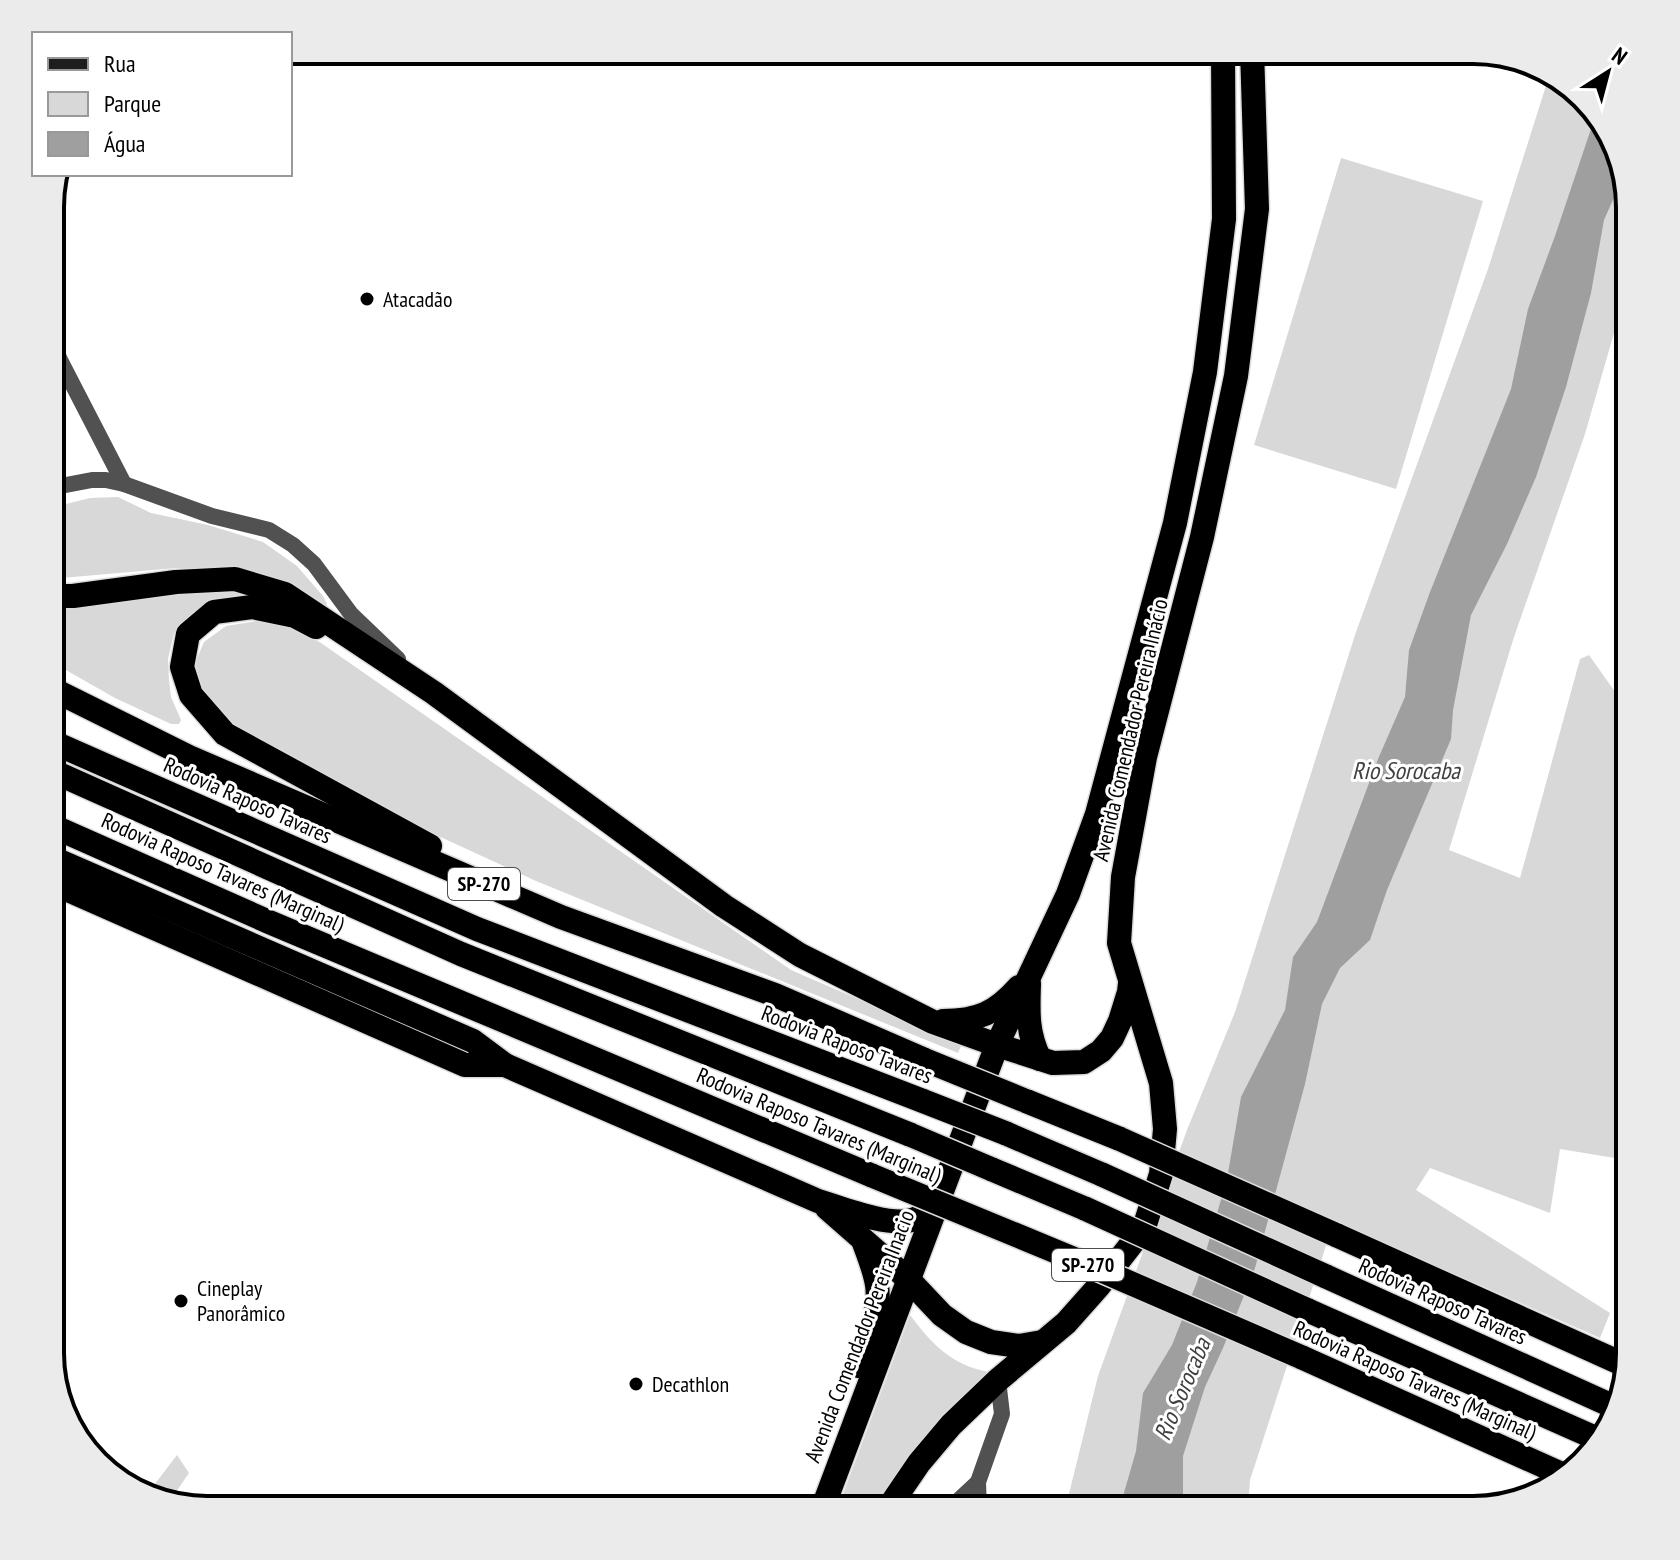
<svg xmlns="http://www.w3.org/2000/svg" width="1680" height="1560" viewBox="0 0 1680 1560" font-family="'PT Sans Narrow',sans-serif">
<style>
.green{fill:#d8d8d8}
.water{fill:#9f9f9f}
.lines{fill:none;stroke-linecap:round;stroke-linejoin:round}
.highway-casing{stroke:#dbdbdb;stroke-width:27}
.street{stroke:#515151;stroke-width:16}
.secondary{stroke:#1e1e1e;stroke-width:16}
.highway{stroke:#000;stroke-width:24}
.highway-bridge-casing{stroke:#dbdbdb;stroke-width:27;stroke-linecap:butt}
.highway-bridge{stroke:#000;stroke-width:24}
.poi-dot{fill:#000;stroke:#fff;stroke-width:3}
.labels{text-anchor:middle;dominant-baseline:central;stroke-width:6;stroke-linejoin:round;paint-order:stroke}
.shield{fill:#fff;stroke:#4c4c4c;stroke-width:2}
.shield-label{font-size:20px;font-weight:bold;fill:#000}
.poi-label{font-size:22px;fill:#000;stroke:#fff;text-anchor:start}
.street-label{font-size:22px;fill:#000;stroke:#fff}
.water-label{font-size:24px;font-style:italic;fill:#404040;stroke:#fff}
.rim{fill:none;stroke:#000;stroke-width:4}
</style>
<rect width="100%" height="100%" fill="#fff"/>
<!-- green -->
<g class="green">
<polygon points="1550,73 1584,96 1618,147 1630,197 1630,277 1585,434 1514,637 1449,850 1520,878 1580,659 1589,655 1630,713 1630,1090 1621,1159 1560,1149 1550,1213 1430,1168 1416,1190 1610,1313 1600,1338 1334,1221 1250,1480 1248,1510 1065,1510 1098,1376 1187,1130 1235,1012 1356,632 1488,269"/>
<polygon points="1341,158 1483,201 1396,489 1254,445"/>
<polygon points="118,497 151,513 208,525 263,542 297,566 323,596 327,604 324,609 236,572 176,568 50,579 50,508 90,498"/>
<polygon points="238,591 257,595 206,605 187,619 174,633 168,659 169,680 171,697 181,720 179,724 171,724 115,698 50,661 50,607 141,595"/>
<polygon points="257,621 288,626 321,643 791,970 962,1044 958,1053 536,881 280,763 231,726 202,689 195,663 204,642 226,626"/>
<path d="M910,1315C932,1344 951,1365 989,1372L931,1432L901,1470L874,1510H837Z"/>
<polygon points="177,1455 189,1473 169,1502 145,1497"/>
</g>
<!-- water -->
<polygon class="water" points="1596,114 1618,147 1624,175 1604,220 1591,293 1566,387 1536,477 1507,544 1471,615 1453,710 1451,739 1387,890 1370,940 1340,968 1322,1004 1305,1084 1255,1268 1223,1348 1205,1387 1183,1456 1183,1510 1119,1510 1136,1451 1143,1393 1172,1345 1197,1282 1227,1179 1241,1097 1285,1010 1293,957 1317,922 1378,759 1405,697 1409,650 1430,592 1511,389 1528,309 1555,236"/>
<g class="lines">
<defs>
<g id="highway">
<polyline points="50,596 73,596 176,582 235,579 285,594 434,693 724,906 800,955 933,1022 997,1045 1053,1063 1084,1062 1101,1051 1112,1038 1120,1021 1129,992 1130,983"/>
<polyline points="316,627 295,616 252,607 214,612 188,634 182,667 191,695 225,734 430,846"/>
<polyline points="50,688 189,757 561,917 775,995 925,1060"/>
<polyline points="50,741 477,929 923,1101"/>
<polyline points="50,770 461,954 911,1135"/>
<polyline points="50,825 269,922 873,1176"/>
<path d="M50,857L473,1041L505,1065L818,1201C841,1208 889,1227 912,1220C919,1218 927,1213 935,1209"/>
<polyline points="50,882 465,1065 505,1065"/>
<path d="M1029,984C1028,1012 1027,1034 1040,1059"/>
<path d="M943,1021C978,1021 996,1013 1019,987"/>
<polyline points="1026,1101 1120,1139"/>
<polyline points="1005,1133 1103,1175"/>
<polyline points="991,1169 1086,1209"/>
<polyline points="827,1208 908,1279 942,1315 966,1332 991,1342 1019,1346 1042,1342"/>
<polyline points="1336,1235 1627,1366"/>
<polyline points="1325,1276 1619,1409"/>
<polyline points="1307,1310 1600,1440"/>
<polyline points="1301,1357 1566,1476"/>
<path d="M859,1366C867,1341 881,1311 877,1285C875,1271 869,1257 864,1243"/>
<polyline points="822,1510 997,1045 1068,894 1097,814 1175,523 1205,372 1224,219 1223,50"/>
<polyline points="887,1510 919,1463 951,1425 998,1380 1066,1323 1098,1287 1144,1228 1161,1174 1165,1129 1161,1083 1119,943 1123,877 1145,757 1202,537 1236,376 1257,209 1252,50"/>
</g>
</defs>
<!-- highway casing -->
<use href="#highway" class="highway-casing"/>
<!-- street -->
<g class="street">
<polyline points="50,338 61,362 124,484"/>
<polyline points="50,488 92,480 106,480 124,484 212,516 269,530 293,545 314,564 351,614 398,659"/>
<polyline points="948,1510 978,1482"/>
<polyline points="979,1510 978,1482 1002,1414 998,1380"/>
</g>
<!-- secondary -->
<polyline class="secondary" points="1630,1231 1628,1253 1630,1294"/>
<!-- highway -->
<use href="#highway" class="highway"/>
<defs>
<g id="highway-bridge">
<polyline points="925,1060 1026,1101"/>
<polyline points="923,1101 1005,1133"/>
<polyline points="911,1135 991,1169"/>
<polyline points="1120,1139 1336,1235"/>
<polyline points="1103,1175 1325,1276"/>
<polyline points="873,1176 1091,1266 1301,1357"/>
<polyline points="1086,1209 1307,1310"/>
</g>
</defs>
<!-- highway-bridge casing -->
<use href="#highway-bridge" class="highway-bridge-casing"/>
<!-- highway-bridge -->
<use href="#highway-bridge" class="highway-bridge"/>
</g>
<!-- markers -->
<g class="poi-dot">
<circle cx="367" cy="299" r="8"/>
<circle cx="181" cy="1301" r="8"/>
<circle cx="636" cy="1384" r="8"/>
</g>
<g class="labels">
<!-- shield labels -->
<g class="shield">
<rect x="448" y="868" width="72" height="32" rx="6"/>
<rect x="1052" y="1249" width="72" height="32" rx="6"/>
</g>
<g class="shield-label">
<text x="484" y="884">SP-270</text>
<text x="1088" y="1265">SP-270</text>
</g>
<!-- poi labels -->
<g class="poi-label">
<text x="383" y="299">Atacadão</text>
<text x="197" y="1288">Cineplay<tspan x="197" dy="25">Panorâmico</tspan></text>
<text x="652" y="1384">Decathlon</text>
</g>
<!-- street labels -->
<g class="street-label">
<text transform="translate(1130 730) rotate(-77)">Avenida Comendador Pereira Inácio</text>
<text transform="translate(248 800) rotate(24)">Rodovia Raposo Tavares</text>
<text transform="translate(223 872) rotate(24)">Rodovia Raposo Tavares (Marginal)</text>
<text transform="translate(847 1044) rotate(21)">Rodovia Raposo Tavares</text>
<text transform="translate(819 1125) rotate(23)">Rodovia Raposo Tavares (Marginal)</text>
<text transform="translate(1443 1301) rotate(24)">Rodovia Raposo Tavares</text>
<text transform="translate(859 1336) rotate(-69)">Avenida Comendador Pereira Inacio</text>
<text transform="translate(1415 1380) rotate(24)">Rodovia Raposo Tavares (Marginal)</text>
</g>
<!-- water labels -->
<g class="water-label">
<text x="1406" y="770">Rio Sorocaba</text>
<text transform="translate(1182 1389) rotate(-67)">Rio Sorocaba</text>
</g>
</g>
<!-- crop -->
<path d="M0 0H1680V1560H0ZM207 64H1473A143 143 0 0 1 1616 207V1353A143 143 0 0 1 1473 1496H207A143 143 0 0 1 64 1353V207A143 143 0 0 1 207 64Z" fill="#ebebeb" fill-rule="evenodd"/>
<path class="rim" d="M207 64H1473A143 143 0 0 1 1616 207V1353A143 143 0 0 1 1473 1496H207A143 143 0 0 1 64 1353V207A143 143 0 0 1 207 64Z"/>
<!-- legend -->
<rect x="32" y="32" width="260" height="144" fill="#ffffff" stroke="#999999" stroke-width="2"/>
<rect x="48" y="58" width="40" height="12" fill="#1e1e1e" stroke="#999999" stroke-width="2"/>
<text x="104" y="72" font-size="24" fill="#000000">Rua</text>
<rect x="48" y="92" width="40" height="24" fill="#d8d8d8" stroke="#999999" stroke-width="2"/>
<text x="104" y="112" font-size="24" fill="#000000">Parque</text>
<rect x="48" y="132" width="40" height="24" fill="#9f9f9f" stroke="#999999" stroke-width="2"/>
<text x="104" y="152" font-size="24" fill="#000000">Água</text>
<!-- north arrow -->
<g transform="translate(1608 72) rotate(36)" stroke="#ffffff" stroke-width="6" paint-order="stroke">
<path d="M0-6L14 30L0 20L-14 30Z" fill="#000000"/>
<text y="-12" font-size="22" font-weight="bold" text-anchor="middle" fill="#000000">N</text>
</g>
</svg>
